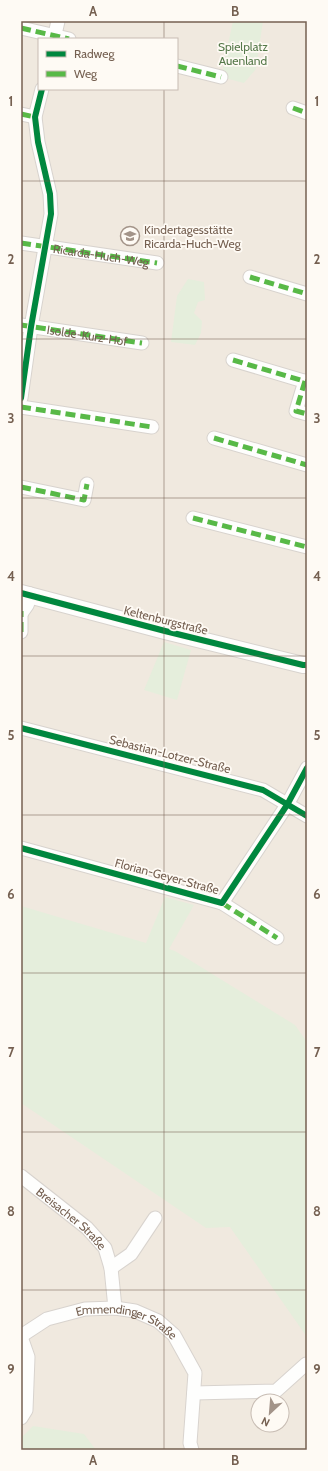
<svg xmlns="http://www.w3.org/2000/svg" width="328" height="1471" viewBox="0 0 328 1471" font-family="Cabin,sans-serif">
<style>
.residential{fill:#f0e9df;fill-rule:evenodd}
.green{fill:#e5eedc}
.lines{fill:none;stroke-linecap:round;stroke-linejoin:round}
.minor-casing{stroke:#d8d3ce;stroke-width:15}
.tertiary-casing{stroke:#d8d3ce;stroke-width:18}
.minor{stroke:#fefefd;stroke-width:13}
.tertiary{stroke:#fefefd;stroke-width:16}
.quiet{stroke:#58b947;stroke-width:5;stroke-dasharray:10 5;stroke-linecap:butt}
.cycleway-casing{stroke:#fefaf4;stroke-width:8}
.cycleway{stroke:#00873e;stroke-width:6}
.grid{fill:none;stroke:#756051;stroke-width:1;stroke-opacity:0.55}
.labels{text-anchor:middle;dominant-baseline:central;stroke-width:3.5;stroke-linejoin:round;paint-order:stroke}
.park-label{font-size:12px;fill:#55794a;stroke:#fefaf4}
.poi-label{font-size:12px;fill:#756051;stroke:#fefaf4;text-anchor:start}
.street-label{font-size:12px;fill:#756051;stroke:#fefaf4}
.neatline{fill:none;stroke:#756051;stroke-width:1.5}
.grid-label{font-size:13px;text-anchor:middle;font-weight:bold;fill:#756051}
</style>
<rect width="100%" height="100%" fill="#f8f6f0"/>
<!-- residential -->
<path class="residential" d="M21,21H307V1450H21ZM39,39H177V89H39ZM258,1401H282V1425H258Z"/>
<!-- green -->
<g class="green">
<polygon points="233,21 263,21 256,69 244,83 221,77"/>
<polygon points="188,279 204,282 205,300 198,302 194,313 202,321 201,333 195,345 171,342 177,296"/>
<polygon points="164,642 191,650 177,700 144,690"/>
<polygon points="165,897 194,905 169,949 175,951 295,1025 307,1042 307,1337 230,1227 206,1228 21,1103 21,906 146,943"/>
<polygon points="33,1426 84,1434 96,1450 21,1450 21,1438"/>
</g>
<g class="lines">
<defs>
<g id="minor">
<polyline points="21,28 69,39"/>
<polyline points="54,39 58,21"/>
<polyline points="177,66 221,77"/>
<polyline points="293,108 307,113"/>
<polyline points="21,114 35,117"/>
<path id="s1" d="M21,243L157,263"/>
<polyline points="250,277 307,294"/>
<polyline points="21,325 142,343"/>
<polyline points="233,360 307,382"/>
<polyline points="305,381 296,411 307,414"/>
<polyline points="21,398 31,327 51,214 50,194 38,142 35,117 42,89"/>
<polyline points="21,407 152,427"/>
<polyline points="214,438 307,465"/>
<polyline points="21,487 84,500 87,484"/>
<polyline points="193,518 307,547"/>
<polyline points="21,632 21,611"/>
<polyline points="21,728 263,790 307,816"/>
<polyline points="21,848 222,903 287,805 307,768"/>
<polyline points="222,903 277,938"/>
<path id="s2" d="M21,1176L87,1228L105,1248L111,1268L115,1308"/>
<polyline points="111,1268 131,1254 155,1218"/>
<path id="s3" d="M21,1336L47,1319L85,1309L115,1308L135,1311L158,1321L174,1335L195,1373L190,1443L192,1450"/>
<polyline points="21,1337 28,1357 26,1410 21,1418"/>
<polyline points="194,1393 276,1391 306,1364"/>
</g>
<g id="tertiary">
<polyline points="21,593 165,631 303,665 307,665"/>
<polyline points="21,611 26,604 29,595"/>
</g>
</defs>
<!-- minor casing -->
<use href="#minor" class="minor-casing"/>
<!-- tertiary casing -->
<use href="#tertiary" class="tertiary-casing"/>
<!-- minor -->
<use href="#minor" class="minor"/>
<!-- tertiary -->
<use href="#tertiary" class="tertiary"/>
<!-- quiet -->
<g class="quiet">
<polyline points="21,28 69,39"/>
<polyline points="177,66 221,77"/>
<polyline points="293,108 307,113"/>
<polyline points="21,114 35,117"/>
<polyline points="21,243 157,263"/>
<polyline points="250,277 307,294"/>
<path id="s4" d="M21,325L142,343"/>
<polyline points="233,360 307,382"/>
<polyline points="305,381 296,411 307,414"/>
<polyline points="21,407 152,427"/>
<polyline points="214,438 307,465"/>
<polyline points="21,487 84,500 87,484"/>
<polyline points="193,518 307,547"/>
<polyline points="21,632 21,611"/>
<polyline points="222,903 277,938"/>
</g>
<defs>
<g id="cycleway">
<polyline points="21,398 31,327 51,214 50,194 38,142 35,117 42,89"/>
<polyline points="21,593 165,631 303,665 307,665"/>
<polyline points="21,728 263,790 307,816"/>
<polyline points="21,848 222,903 287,805 307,768"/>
</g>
</defs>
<!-- cycleway casing -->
<use href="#cycleway" class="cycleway-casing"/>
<!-- cycleway -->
<use href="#cycleway" class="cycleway"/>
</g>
<!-- grid -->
<path class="grid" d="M164,21V39M164,89V1450M21,181H307M21,339H307M21,498H307M21,656H307M21,815H307M21,973H307M21,1132H307M21,1290H307"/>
<!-- icons -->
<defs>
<symbol id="school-ring" viewBox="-11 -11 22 22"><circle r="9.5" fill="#fefaf4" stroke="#a39489" stroke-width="1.5"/><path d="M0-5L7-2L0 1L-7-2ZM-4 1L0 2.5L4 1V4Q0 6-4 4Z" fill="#a39489"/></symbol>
</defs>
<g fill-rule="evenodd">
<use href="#school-ring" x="119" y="225" width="22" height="22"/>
</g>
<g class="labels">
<!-- park labels -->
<g class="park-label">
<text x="243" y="46">Spielplatz<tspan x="243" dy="14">Auenland</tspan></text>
</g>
<!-- poi labels -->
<g class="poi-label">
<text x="144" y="229">Kindertagesstätte<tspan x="144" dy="14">Ricarda-Huch-Weg</tspan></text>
</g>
<!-- street labels -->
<g class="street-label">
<text stroke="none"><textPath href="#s1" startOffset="81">Ricarda-Huch-Weg</textPath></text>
<text stroke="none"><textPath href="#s4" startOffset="67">Isolde-Kurz-Hof</textPath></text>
<text transform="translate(166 620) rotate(14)">Keltenburgstraße</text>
<text transform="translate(170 754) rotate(14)">Sebastian-Lotzer-Straße</text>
<text transform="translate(167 876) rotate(15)">Florian-Geyer-Straße</text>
<text stroke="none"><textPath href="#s2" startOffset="66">Breisacher Straße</textPath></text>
<text stroke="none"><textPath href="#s3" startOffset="115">Emmendinger Straße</textPath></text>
</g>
</g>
<!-- border -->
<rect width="328" height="1471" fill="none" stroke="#fefaf4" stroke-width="44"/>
<!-- legend -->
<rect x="38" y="38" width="140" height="52" fill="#fefaf4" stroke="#c7bcb3"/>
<rect x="46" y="51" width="20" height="6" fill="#00873e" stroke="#c7bcb3"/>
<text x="74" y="58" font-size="12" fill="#756051">Radweg</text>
<rect x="46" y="71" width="20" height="6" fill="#58b947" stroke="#c7bcb3"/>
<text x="74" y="78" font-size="12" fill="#756051">Weg</text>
<!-- north arrow -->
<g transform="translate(270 1413) rotate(206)"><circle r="19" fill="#fefaf4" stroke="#c7bcb3"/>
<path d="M0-3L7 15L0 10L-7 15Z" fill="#a39489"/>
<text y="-6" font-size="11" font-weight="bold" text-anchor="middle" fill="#756051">N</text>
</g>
<rect x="22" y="22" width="284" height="1427" class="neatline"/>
<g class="grid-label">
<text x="93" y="16">A</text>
<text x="235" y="16">B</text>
<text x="11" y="106">1</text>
<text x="317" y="106">1</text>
<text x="11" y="264">2</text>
<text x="317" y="264">2</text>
<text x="11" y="423">3</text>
<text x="317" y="423">3</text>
<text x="11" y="581">4</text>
<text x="317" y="581">4</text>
<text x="11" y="740">5</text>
<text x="317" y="740">5</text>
<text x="11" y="899">6</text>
<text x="317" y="899">6</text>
<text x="11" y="1057">7</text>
<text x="317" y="1057">7</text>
<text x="11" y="1216">8</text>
<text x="317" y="1216">8</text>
<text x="11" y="1374">9</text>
<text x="317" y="1374">9</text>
<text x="93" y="1465">A</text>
<text x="235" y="1465">B</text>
</g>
</svg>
